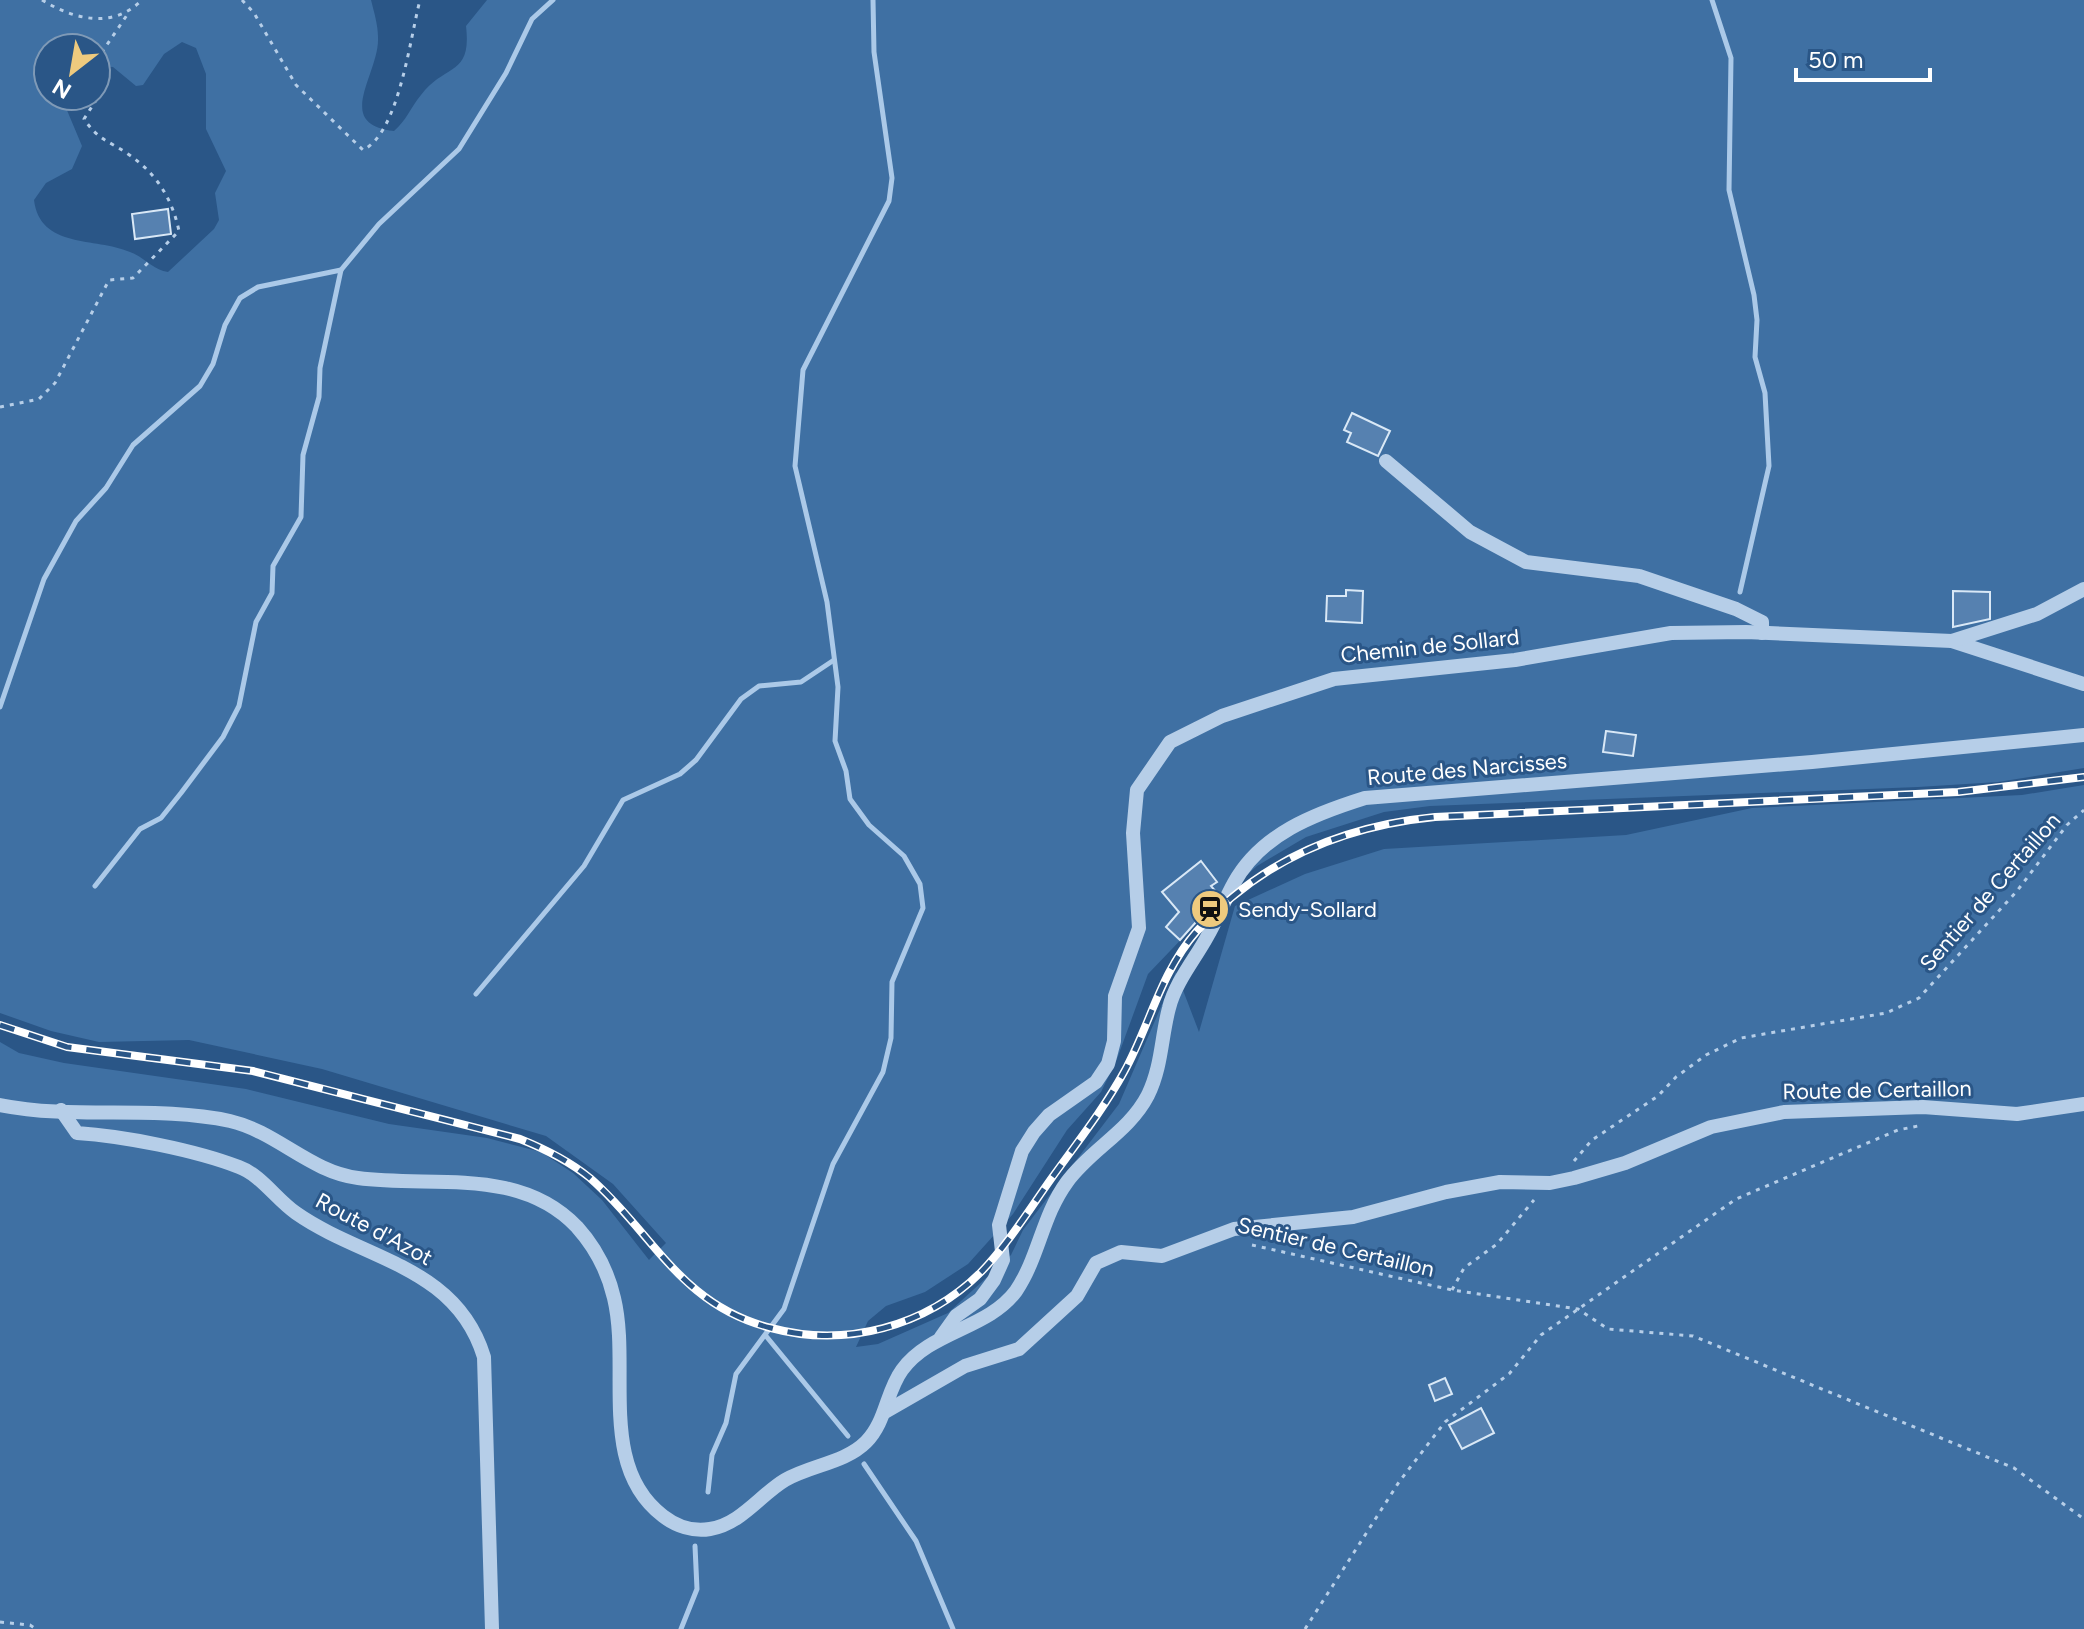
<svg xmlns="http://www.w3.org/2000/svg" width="2084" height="1629" viewBox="0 0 2084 1629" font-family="Figtree,sans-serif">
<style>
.green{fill:#3f70a3;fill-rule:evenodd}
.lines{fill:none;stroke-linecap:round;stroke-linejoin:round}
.stream{stroke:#abc9e8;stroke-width:5}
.building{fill:#5681b0;stroke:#d9e8f6;stroke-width:2}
.path{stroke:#b6cee8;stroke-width:3;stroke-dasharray:4 6;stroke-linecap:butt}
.minor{stroke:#b6cee8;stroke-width:14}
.rail-casing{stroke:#fff;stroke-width:8}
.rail{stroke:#2a5687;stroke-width:5;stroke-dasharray:15;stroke-linecap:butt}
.labels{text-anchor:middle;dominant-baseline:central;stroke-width:6;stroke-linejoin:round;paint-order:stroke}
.street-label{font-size:22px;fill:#fff;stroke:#2a5687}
.poi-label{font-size:22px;fill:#fff;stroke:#2a5687;text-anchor:start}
</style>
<rect width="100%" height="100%" fill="#2a5687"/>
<!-- green -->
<path class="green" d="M0,0H371C374,12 378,25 378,37C380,74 332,124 394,131C406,121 411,107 421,95C445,63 472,77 466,26L487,0H2084V768L1998,782L1918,787L1430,806L1384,812L1306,837L1257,866L1216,903L1148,974L1117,1059L1101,1092L1067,1130L1013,1214L968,1264L925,1292L886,1306L868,1321L856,1347L878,1344L948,1313L1011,1255L1023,1230L1119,1104L1176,972L1199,1032L1235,906L1305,874L1384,849L1626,835L1752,808L2022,795L2084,785V1629H0V1042L19,1053L64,1063L246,1089L389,1124L487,1138L541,1152L573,1173L602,1200L649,1260L666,1243L613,1184L546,1136L322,1069L189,1040L99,1042L51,1031L0,1013ZM182,42L196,48L206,74V129L226,171L215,193L219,220L214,229L168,272C153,270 144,257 130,252C95,237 40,249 34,200L46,183L72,169L82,146L61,96H48V48H96V66L113,67L136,86L143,85L164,54Z"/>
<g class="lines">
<!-- stream -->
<g class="stream">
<polyline points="1712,0 1731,58 1729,190 1754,295 1757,320 1755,357 1765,393 1769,466 1740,592"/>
<polyline points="0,707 44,579 76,521 106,488 133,445 200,386 213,364 225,325 240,298 258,287 341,270"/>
<polyline points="95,886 140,829 161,818 181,793 223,737 239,706 256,622 272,593 273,566 301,517 303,455 319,397 320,368 341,270 379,224 459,149 506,73 532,19 553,0"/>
<polyline points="476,994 584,866 623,800 680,774 696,760 741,699 759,686 801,682 834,660"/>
<polyline points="766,1336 848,1436"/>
<polyline points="864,1464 916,1541 953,1629"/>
<polyline points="708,1492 712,1455 726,1423 736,1374 784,1309 833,1164 883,1072 891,1038 892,982 923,908 920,884 904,856 869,825 850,799 846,771 835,741 838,687 827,602 795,466 803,370 889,201 892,178 874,52 873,0"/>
<polyline points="681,1629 697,1589 695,1546"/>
</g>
</g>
<!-- building -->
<g class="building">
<polygon points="168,209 171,234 135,239 132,214"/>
<polygon points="1352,413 1390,431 1378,456 1347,442 1351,433 1344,430"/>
<polygon points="1346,590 1363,591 1362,623 1326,621 1327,596 1346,596"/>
<polygon points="1953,591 1990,592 1990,619 1953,627"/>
<polygon points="1606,731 1636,735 1633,756 1603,752"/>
<polygon points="1201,861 1217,882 1211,886 1217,893 1198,908 1204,913 1180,940 1166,927 1179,912 1162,892"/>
<polygon points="1445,1378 1452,1394 1435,1401 1429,1385"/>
<polygon points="1481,1408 1494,1433 1462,1449 1449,1425"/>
</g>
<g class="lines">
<!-- path -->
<g class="path">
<path d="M42,0C75,20 113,29 142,0"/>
<path d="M242,0L254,13L296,85L363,150C399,133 410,38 420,0"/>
<polyline points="96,61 127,15"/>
<path d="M0,407L39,399L55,383L109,280L133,278L179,231C172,198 156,173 128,154C108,140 99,141 84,119L98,97L96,93"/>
<polyline points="1574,1161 1592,1140 1658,1096 1676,1077 1706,1055 1741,1038 1886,1013 1919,998 2017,891 2067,825 2084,810"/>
<polyline points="1252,1245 1452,1290 1578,1309 1608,1329 1693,1336 2014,1468 2084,1519"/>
<polyline points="1452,1290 1464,1268 1497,1244 1534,1200"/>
<polyline points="0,1622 30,1625 36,1629"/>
<polyline points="1305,1629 1399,1482 1445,1422 1509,1374 1541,1335 1736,1199 1898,1130 1923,1125"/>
</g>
<!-- minor -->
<g class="minor">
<polyline points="1386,461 1470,532 1526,562 1639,576 1736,609 1762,622 1762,633"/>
<polyline points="1952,641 2084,684"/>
<path d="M0,1105C75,1120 155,1105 230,1121C277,1132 310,1172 358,1178C433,1188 519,1166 577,1227C595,1247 608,1272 614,1298C631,1368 597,1466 663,1516C676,1526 693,1532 710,1529C741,1524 760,1495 785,1480C811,1465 845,1463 866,1442C886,1422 886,1392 902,1370C930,1331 988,1329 1016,1291C1039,1257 1042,1216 1067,1182C1091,1149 1129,1132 1148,1095C1162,1066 1161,1038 1169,1008C1175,983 1195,959 1207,937C1217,920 1224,901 1234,883C1261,834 1314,814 1365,798L1812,762L2084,735"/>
<path d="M61,1110L77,1133C123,1136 195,1150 239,1167C261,1175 276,1199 296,1213C363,1260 456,1265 484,1357L492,1629"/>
<polyline points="941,1337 956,1316 980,1299 994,1280 1003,1260 999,1225 1022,1151 1034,1132 1049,1115 1096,1082 1108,1064 1114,1041 1115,996 1139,928 1133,833 1137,790 1170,742 1222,716 1334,679 1515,660 1671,633 1746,632 1952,641 2037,614 2084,589"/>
<polyline points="885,1412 965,1366 1019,1349 1077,1296 1096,1263 1121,1252 1162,1256 1234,1229 1353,1217 1446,1192 1500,1182 1550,1183 1574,1178 1625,1163 1711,1127 1784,1112 1923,1107 2017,1114 2084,1104"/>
</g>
<defs>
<path id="rail" d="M0,1025L67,1047L253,1071L520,1139C545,1149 569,1161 590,1178C654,1234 680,1305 771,1328C845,1348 926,1327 981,1272C1008,1244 1029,1210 1051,1179C1076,1144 1103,1110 1124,1072C1150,1025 1160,973 1197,931C1260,861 1343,826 1435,817L1958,792L2084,777"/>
</defs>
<!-- rail casing -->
<use href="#rail" class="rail-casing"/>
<!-- rail -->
<use href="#rail" class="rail"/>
</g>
<!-- icons -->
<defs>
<symbol id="station-disc" viewBox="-11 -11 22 22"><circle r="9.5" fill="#eeca7e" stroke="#2a5687"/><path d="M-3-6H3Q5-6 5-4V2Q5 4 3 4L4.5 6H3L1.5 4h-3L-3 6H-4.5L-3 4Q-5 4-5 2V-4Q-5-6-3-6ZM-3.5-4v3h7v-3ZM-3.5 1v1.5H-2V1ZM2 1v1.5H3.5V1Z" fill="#111"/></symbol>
</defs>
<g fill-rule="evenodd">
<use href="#station-disc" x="1188" y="887" width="44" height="44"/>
</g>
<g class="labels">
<!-- street labels -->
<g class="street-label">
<text transform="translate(1430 646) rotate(-6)">Chemin de Sollard</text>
<text transform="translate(1467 769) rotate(-5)">Route des Narcisses</text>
<text transform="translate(1990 892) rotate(-49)">Sentier de Certaillon</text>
<text transform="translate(1877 1090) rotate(-1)">Route de Certaillon</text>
<text transform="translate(374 1229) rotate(28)">Route d'Azot</text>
<text transform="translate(1336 1247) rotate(13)">Sentier de Certaillon</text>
</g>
<!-- poi labels -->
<g class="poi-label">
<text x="1238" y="909">Sendy-Sollard</text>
</g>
</g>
<!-- north arrow -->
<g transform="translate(72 72) rotate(211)"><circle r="38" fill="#2a5687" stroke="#7f9ab7" stroke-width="2"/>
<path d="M0-6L14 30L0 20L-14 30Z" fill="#eeca7e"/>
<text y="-12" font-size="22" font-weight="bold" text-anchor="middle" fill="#ffffff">N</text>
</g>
<!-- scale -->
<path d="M1796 68v12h134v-12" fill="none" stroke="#ffffff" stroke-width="4"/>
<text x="1808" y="68" font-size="24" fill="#ffffff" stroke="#2a5687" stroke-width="6" paint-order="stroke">50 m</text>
</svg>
